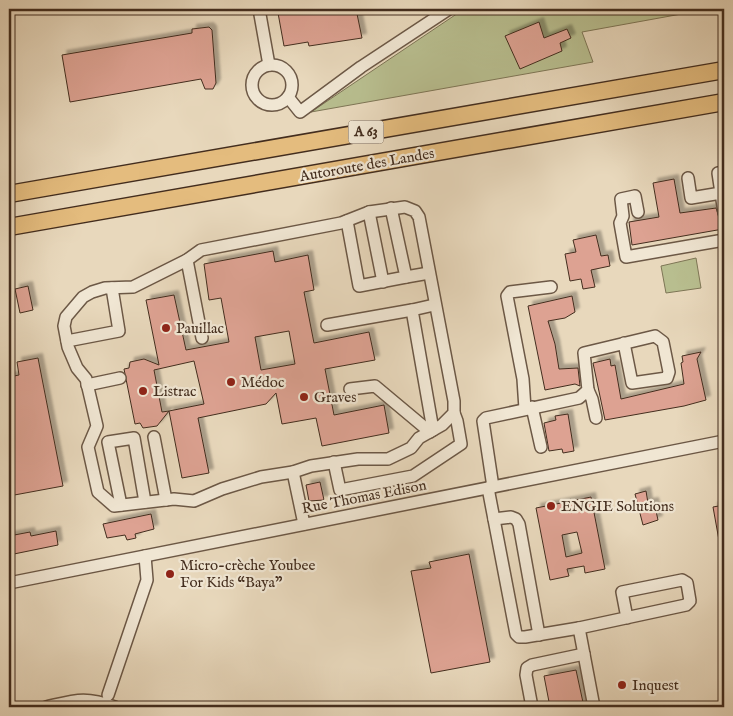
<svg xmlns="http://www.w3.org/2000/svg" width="733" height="716" viewBox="0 0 733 716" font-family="'IM FELL English',serif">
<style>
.green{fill:#b8be8f;stroke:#7e7656}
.building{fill:#dda292;stroke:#432d1e;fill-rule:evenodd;filter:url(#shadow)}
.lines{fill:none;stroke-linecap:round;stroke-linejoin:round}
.minor-casing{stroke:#6c5846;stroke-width:14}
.highway-casing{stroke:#432d1e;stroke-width:19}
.minor{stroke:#f0e6d3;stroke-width:11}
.highway{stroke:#e4bc7e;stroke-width:16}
.poi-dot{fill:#8f2418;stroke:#f0e6d3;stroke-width:2}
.labels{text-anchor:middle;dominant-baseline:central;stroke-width:4.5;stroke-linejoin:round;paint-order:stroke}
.shield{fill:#f0e6d3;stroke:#776454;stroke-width:1}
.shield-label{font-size:14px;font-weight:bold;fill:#432d1e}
.street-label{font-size:15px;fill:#432d1e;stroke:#f0e6d3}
.poi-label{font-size:15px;fill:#432d1e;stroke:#f0e6d3;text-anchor:start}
</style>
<defs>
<filter id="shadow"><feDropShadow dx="4.5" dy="-4.5" stdDeviation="1" flood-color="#0004"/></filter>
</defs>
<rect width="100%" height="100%" fill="#e8d8bc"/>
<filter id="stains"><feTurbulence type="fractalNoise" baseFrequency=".004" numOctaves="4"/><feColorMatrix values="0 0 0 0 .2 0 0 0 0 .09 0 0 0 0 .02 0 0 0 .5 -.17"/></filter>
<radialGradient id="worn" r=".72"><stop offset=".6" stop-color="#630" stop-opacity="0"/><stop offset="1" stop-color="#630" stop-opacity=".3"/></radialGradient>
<!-- green -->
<g class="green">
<polygon points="464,9 709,9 582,32 593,62 311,112"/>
<polygon points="696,258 701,288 666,293 661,266"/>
</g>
<!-- building -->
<g class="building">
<polygon points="288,9 356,9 362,38 309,46 308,42 284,46 278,13 288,12"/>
<polygon points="539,22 544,38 567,29 571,38 560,43 562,51 520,69 505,36"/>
<polygon points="209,27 212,30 216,83 213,89 205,89 201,79 70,102 62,55 192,33 192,29"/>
<polygon points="674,179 680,213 716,208 723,229 632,245 629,222 659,217 653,183"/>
<polygon points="596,235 601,256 608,255 610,266 591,270 595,287 583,289 581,279 570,281 565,254 576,252 573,240"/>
<path d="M273,251L275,262L308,255L314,290L304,292L314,343L369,332L375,360L325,369L334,415L384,405L389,433L322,446L316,418L282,424L276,393L266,404L198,418L209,473L182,478L169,411L204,404L194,361L154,370L162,412L169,411L157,426L143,428L140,423L135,424L124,369L129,368L130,362L144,359L159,365L146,300L174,295L186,350L229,342L221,298L209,300L204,264ZM289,331L295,364L261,370L255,337Z"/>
<polygon points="28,286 33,310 20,313 15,289"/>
<polygon points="572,296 575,312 565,318 548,321 555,344 559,369 578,368 580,386 575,384 545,390 528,306"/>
<polygon points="701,352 697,359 706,400 684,406 605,420 593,363 610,359 611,366 615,365 621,399 684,384 681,363 683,362 682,356"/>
<polygon points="38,358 63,486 9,496 9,377 19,375 17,362"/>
<polygon points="568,414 574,451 563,453 562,449 549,451 544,423 556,420 555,416"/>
<polygon points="320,482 324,500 309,501 306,485"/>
<polygon points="646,491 648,503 654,502 658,520 643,525 635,494"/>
<path d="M591,497L605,569L585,573L584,566L567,569L569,576L550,580L536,508ZM577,532L582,553L566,557L562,535Z"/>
<polygon points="724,505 724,545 720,546 713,507"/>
<polygon points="151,514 154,529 135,534 136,538 127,540 125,535 107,538 103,524"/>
<polygon points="56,531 58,545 9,555 9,536 30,532 31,536"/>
<polygon points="469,554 490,662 431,673 411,571 431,568 429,562"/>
<polygon points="576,670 584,707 550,707 544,676"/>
</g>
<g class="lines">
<defs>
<g id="minor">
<polyline points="259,9 269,65"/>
<circle cx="272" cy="85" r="20"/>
<polyline points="288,97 300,112 361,67 449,9"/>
<polyline points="718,173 724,213"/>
<polyline points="688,178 691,198 721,193"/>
<polygon points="405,207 415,211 419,217 454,401 454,413 442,425 419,438 411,448 388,459 358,459 311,466 293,472 261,477 222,489 194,501 174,499 114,506 98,492 88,447 97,426 86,379 77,368 68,347 64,326 66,317 83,297 92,292 105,288 133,287 187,260 201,250 341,223 369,212"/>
<polyline points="369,212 383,282"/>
<polyline points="638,212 635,196 621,199 623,216 620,223 626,257 724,240"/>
<polyline points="347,221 359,286 406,277 391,208"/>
<polyline points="187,260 202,338"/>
<polyline points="406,277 429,273"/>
<polyline points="327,325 412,310"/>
<polyline points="67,341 119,331 112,288"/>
<polyline points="87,385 120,378"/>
<polyline points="350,389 375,386 430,432"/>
<polyline points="588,390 592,399 596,418"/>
<polyline points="532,407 541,447"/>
<polyline points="525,409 523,379 507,296 510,292 551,287"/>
<polyline points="433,430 412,310 434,305"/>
<polyline points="154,437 166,500"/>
<polyline points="334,462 340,490 413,476 461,444 457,421 454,413"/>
<polyline points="293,472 304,524"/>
<polyline points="493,487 483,421 486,418 579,398 588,390 584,353 655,336 663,342 669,372 667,378 632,383 624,343"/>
<polyline points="488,488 516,634 519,637 525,637 579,628 594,707"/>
<polyline points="121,505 108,442 134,438 145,502"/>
<polyline points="494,519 511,517 516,519 519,524 539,635"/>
<polyline points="9,583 724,441"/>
<polyline points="579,628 686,605 690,601 687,583 682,580 622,592 627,618"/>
<polyline points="108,695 147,580 145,556"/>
<path d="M46,707C76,700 85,696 115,707"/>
<polyline points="532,707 526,675 527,668 532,665 584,654"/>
</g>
<g id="highway">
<polyline points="9,194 724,70"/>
<polyline points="9,227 724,102"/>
</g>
</defs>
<!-- minor casing -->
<use href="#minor" class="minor-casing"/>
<!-- highway casing -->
<use href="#highway" class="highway-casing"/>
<!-- minor -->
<use href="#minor" class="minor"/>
<!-- highway -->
<use href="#highway" class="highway"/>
</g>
<!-- markers -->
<g class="poi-dot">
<circle cx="166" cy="328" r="5"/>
<circle cx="231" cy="382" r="5"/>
<circle cx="143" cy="391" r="5"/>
<circle cx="304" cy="397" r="5"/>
<circle cx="551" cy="506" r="5"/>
<circle cx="170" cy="574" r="5"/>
<circle cx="622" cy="685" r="5"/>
</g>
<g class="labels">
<!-- shield labels -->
<rect class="shield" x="348.5" y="120.5" width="35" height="23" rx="4"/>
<g class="shield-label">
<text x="366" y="132">A 63</text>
</g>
<!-- street labels -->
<g class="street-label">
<text transform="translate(367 165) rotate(-10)">Autoroute des Landes</text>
<text transform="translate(364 497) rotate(-11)">Rue Thomas Edison</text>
</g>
<!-- poi labels -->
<g class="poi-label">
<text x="176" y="328">Pauillac</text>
<text x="241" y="382">Médoc</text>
<text x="153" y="391">Listrac</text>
<text x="314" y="397">Graves</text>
<text x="561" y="506">ENGIE Solutions</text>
<text x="180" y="565">Micro-crèche Youbee<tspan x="180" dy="17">For Kids “Baya”</tspan></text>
<text x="632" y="685">Inquest</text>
</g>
</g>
<!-- margin -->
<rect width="733" height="716" fill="none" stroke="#e8d8bc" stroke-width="30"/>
<rect x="10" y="10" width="713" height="696" fill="none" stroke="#432d1e" stroke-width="2.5"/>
<rect x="15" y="15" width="703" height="686" fill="none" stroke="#432d1e"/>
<rect width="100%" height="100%" filter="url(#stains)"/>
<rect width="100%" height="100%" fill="url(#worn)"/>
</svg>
